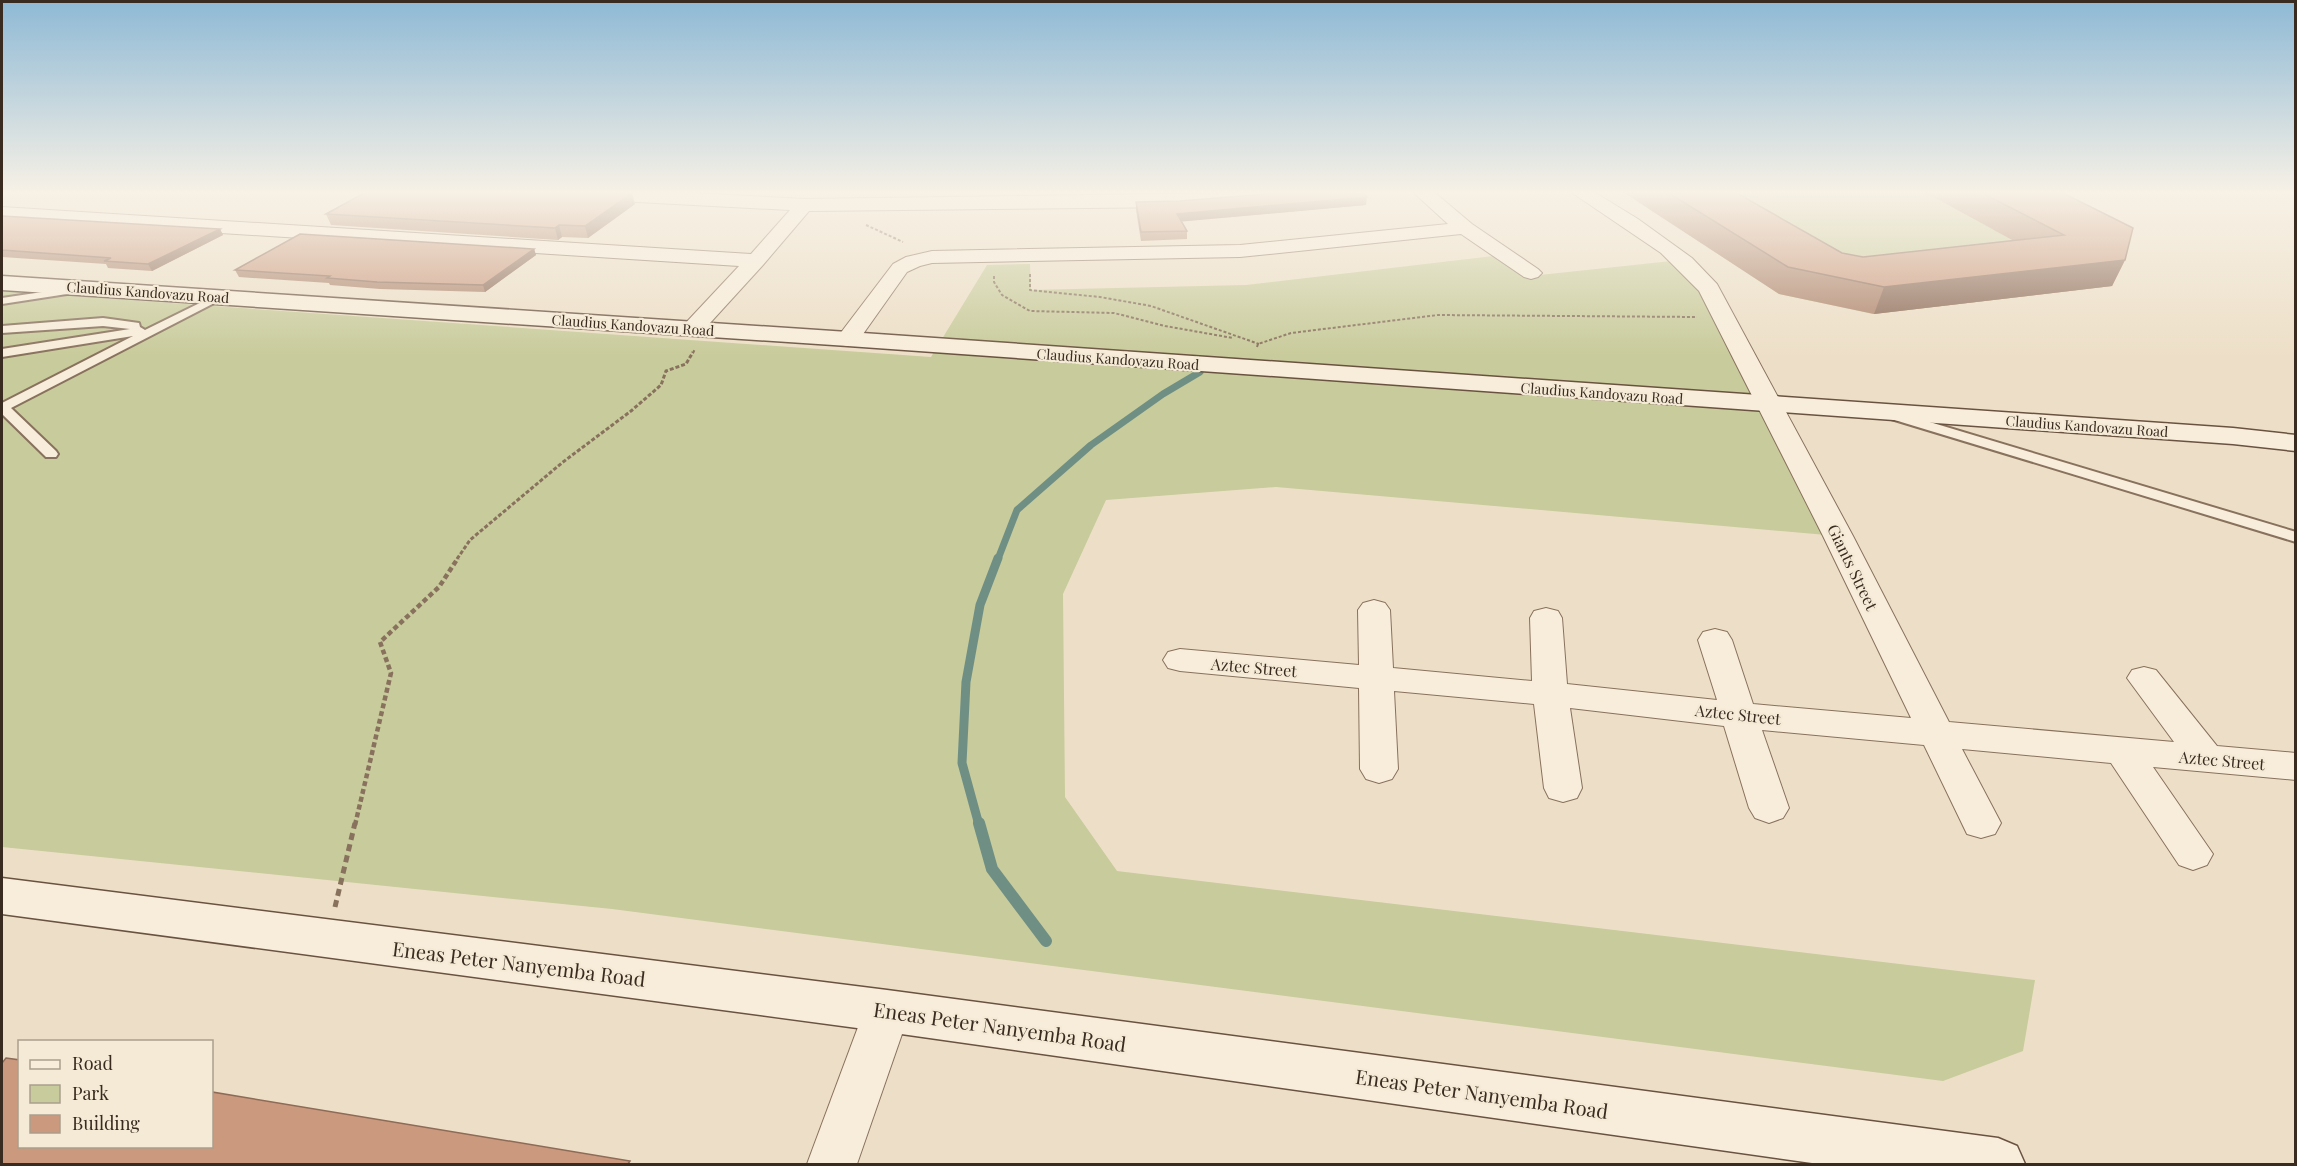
<svg xmlns="http://www.w3.org/2000/svg" width="2297" height="1166" viewBox="0 0 2297 1166" font-family="'Playfair Display',serif">
<style>
.green{fill:#c8cb9b}
.lines{fill:none;stroke-linecap:round;stroke-linejoin:round}
.stream-far2{stroke:#6f8f85;stroke-width:7}
.stream-far1{stroke:#6f8f85;stroke-width:9}
.stream{stroke:#6f8f85;stroke-width:12}
.lane-casing{stroke:#88715d;stroke-width:4}
.street-casing{stroke:#88715d;stroke-width:2}
.secondary-casing{stroke:#6a5240;stroke-width:3}
.path-far3{stroke:#88715d;stroke-width:2;stroke-dasharray:3 2;stroke-linecap:butt}
.path-far2{stroke:#88715d;stroke-width:3;stroke-dasharray:4 2;stroke-linecap:butt}
.path-far1{stroke:#88715d;stroke-width:4.5;stroke-dasharray:5 3;stroke-linecap:butt}
.path{stroke:#88715d;stroke-width:5;stroke-dasharray:7 4.5;stroke-linecap:butt}
.lane{fill:#f8edda;fill-rule:evenodd}
.street{fill:#f8edda;fill-rule:evenodd}
.secondary{fill:#f8edda;fill-rule:evenodd}
.wall{fill:#ae846c}
.shaded-wall{fill:#8d6b58}
.building{fill:#ca997e;stroke:#8d6b58;stroke-width:1.5}
.labels{text-anchor:middle;dominant-baseline:central;stroke-width:4.5;stroke-linejoin:round;paint-order:stroke}
.far-street-label{font-size:14px;fill:#392b20;stroke:#f5ead6}
.street-label{font-size:16px;fill:#392b20;stroke:#f5ead6}
.near-street-label{font-size:20px;fill:#392b20;stroke:#f5ead6}
</style>
<rect width="100%" height="100%" fill="#eddfc7"/>
<!-- green -->
<g class="green">
<polygon points="1623,192 2000,192 2121,253 2112,286 1873,314 1779,294"/>
<polygon points="1502,255 1530,276 1681,260 1838,536 1276,487 1106,500 1063,594 1065,797 1117,871 2035,980 2023,1051 1943,1081 612,909 2,847 2,291 931,357 987,265 1030,264 1031,290 1246,285"/>
</g>
<g class="lines">
<!-- stream-far2 -->
<polyline class="stream-far2" points="998,559 1017,510 1091,445 1163,394 1200,372"/>
<!-- stream-far1 -->
<polyline class="stream-far1" points="979,825 962,763 966,682 980,605 998,558"/>
<!-- stream -->
<polyline class="stream" points="979,823 992,869 1046,941"/>
<defs>
<g id="lane">
<polygon points="76,287 82,290 80,292 2,304 2,298"/>
<polygon points="218,294 224,297 222,299 11,408 56,451 58,454 56,457 46,457 2,414 2,403 133,336 2,357 2,349 130,329 103,326 2,333 2,326 103,318 139,323 140,327 145,330"/>
<polygon points="1893,411 2296,532 2296,542 1888,418 1886,415 1888,412"/>
</g>
<g id="street">
<polygon points="553,192 673,192 804,199 1301,192 1299,196 1292,198 1180,207 809,211 763,265 700,334 692,336 684,334 680,329 739,266 2,219 2,207 751,254 790,210 562,198 555,196"/>
<polygon points="1413,192 1434,192 1472,224 1538,269 1542,273 1538,277 1531,279 1524,277 1461,234 1240,257 932,263 920,266 907,272 856,344 848,346 840,344 836,339 893,264 906,257 932,251 1240,245 1448,224"/>
<polygon points="1571,192 1594,192 1638,219 1692,258 1717,284 1853,536 1949,722 2174,742 2127,678 2132,670 2144,667 2156,670 2217,746 2296,753 2296,780 2153,767 2213,854 2207,865 2193,870 2179,865 2111,763 1962,749 2001,823 1995,834 1981,838 1967,834 1924,745 1762,730 1789,808 1783,818 1769,823 1755,818 1749,808 1724,726 1570,708 1582,788 1577,798 1563,802 1549,798 1544,788 1534,704 1394,691 1398,769 1392,779 1379,783 1366,779 1360,769 1359,688 1180,671 1168,668 1163,660 1168,652 1180,649 1359,665 1358,610 1363,603 1374,600 1385,603 1390,610 1393,668 1532,681 1530,618 1534,611 1546,608 1558,611 1562,618 1567,684 1717,700 1698,640 1703,632 1715,629 1727,632 1732,640 1753,704 1911,718 1823,536 1699,291 1661,253"/>
<polygon points="887,991 903,997 910,1011 857,1164 807,1164 864,1011 871,997"/>
</g>
<g id="secondary">
<polygon points="2,276 848,332 2233,428 2296,435 2296,451 2233,444 848,346 2,290"/>
<polygon points="2,878 887,990 1998,1138 2017,1146 2025,1164 1819,1164 887,1032 2,914"/>
</g>
</defs>
<!-- lane casing -->
<use href="#lane" class="lane-casing"/>
<!-- street casing -->
<use href="#street" class="street-casing"/>
<!-- secondary casing -->
<use href="#secondary" class="secondary-casing"/>
<!-- path-far3 -->
<g class="path-far3">
<polyline points="866,225 903,242"/>
<polyline points="1030,274 1030,290 1100,297 1151,306 1259,344"/>
<polyline points="994,276 994,282 1002,295 1030,311 1114,313 1165,326 1233,338"/>
<polyline points="1257,347 1258,344 1291,333 1438,315 1697,317"/>
<polyline points="693,353 695,349"/>
</g>
<!-- path-far2 -->
<polyline class="path-far2" points="457,559 470,540 563,462 631,411 661,385 666,371 686,364 693,352"/>
<!-- path-far1 -->
<polyline class="path-far1" points="355,825 391,673 380,642 439,587 458,558"/>
<!-- path -->
<polyline class="path" points="335,907 355,823"/>
<!-- lane -->
<use href="#lane" class="lane"/>
<!-- street -->
<use href="#street" class="street"/>
<!-- secondary -->
<use href="#secondary" class="secondary"/>
</g>
<!-- wall -->
<g class="wall">
<polygon points="1623,192 1735,192 1842,253 1863,257 2014,241 1941,201 1921,192 2061,192 2125,260 2112,286 1874,314 1779,294"/>
<polygon points="1136,202 1366,205 1182,221 1187,231 1187,239 1141,241 1136,210"/>
<polygon points="635,204 588,238 562,237 558,240 331,225 326,214"/>
<polygon points="2,216 220,229 223,235 152,271 108,268 106,264 2,257"/>
<polygon points="534,249 536,255 485,292 380,289 330,285 329,283 239,277 235,270"/>
</g>
<!-- shaded-wall -->
<g class="shaded-wall">
<polygon points="632,193 635,204 588,238 585,226"/>
<polygon points="1367,197 1366,205 1177,222 1177,214"/>
<polygon points="559,225 562,237 558,240 555,228"/>
<polygon points="220,229 223,235 152,271 148,264"/>
<polygon points="534,249 536,255 485,292 483,285"/>
<polygon points="2125,260 2112,286 1874,314 1884,287"/>
</g>
<!-- building -->
<g class="building">
<polygon points="366,192 625,192 632,193 585,226 559,225 555,228 326,214"/>
<polygon points="1292,192 1362,192 1367,197 1177,214 1187,231 1141,232 1136,202 1180,201"/>
<polygon points="1667,192 1735,192 1842,253 1863,257 2064,235 1980,192 2061,192 2133,228 2125,260 1884,287 1788,267"/>
<polygon points="2,216 220,229 148,264 104,261 111,258 2,250"/>
<polygon points="300,234 534,249 483,285 377,282 327,278 330,276 235,270"/>
<polygon points="6,1058 20,1060 20,1146 212,1146 212,1092 630,1161 628,1164 2,1164 2,1063"/>
</g>
<!-- sky -->
<linearGradient id="sky" x2="0" y2="1"><stop stop-color="#8eb9d5"/><stop offset="0.54" stop-color="#f7f1e6"/><stop offset="1" stop-color="#f7f1e6" stop-opacity="0"/></linearGradient>
<rect width="2297" height="356" fill="url(#sky)"/>
<g class="labels">
<!-- far-street labels -->
<g class="far-street-label">
<text transform="translate(148 292) rotate(4)">Claudius Kandovazu Road</text>
<text transform="translate(633 325) rotate(4)">Claudius Kandovazu Road</text>
<text transform="translate(1118 359) rotate(4)">Claudius Kandovazu Road</text>
<text transform="translate(1602 393) rotate(4)">Claudius Kandovazu Road</text>
<text transform="translate(2087 426) rotate(4)">Claudius Kandovazu Road</text>
</g>
<!-- street labels -->
<g class="street-label">
<text transform="translate(1853 567) rotate(64)">Giants Street</text>
<text transform="translate(1254 667) rotate(5)">Aztec Street</text>
<text transform="translate(1738 714) rotate(6)">Aztec Street</text>
<text transform="translate(2222 760) rotate(5)">Aztec Street</text>
</g>
<!-- near-street labels -->
<g class="near-street-label">
<text transform="translate(519 963) rotate(7)">Eneas Peter Nanyemba Road</text>
<text transform="translate(1000 1026) rotate(8)">Eneas Peter Nanyemba Road</text>
<text transform="translate(1482 1093) rotate(8)">Eneas Peter Nanyemba Road</text>
</g>
</g>
<!-- border -->
<rect width="2297" height="1166" fill="none" stroke="#392b20" stroke-width="6"/>
<!-- legend -->
<rect x="18" y="1040" width="195" height="108" fill="#f5ead6" stroke="#aa9e8d" stroke-width="1.5"/>
<rect x="30" y="1060" width="30" height="9" fill="#f8edda" stroke="#aa9e8d" stroke-width="1.5"/>
<text x="72" y="1070" font-size="18" fill="#392b20">Road</text>
<rect x="30" y="1085" width="30" height="18" fill="#c8cb9b" stroke="#aa9e8d" stroke-width="1.5"/>
<text x="72" y="1100" font-size="18" fill="#392b20">Park</text>
<rect x="30" y="1115" width="30" height="18" fill="#ca997e" stroke="#aa9e8d" stroke-width="1.5"/>
<text x="72" y="1130" font-size="18" fill="#392b20">Building</text>
</svg>
